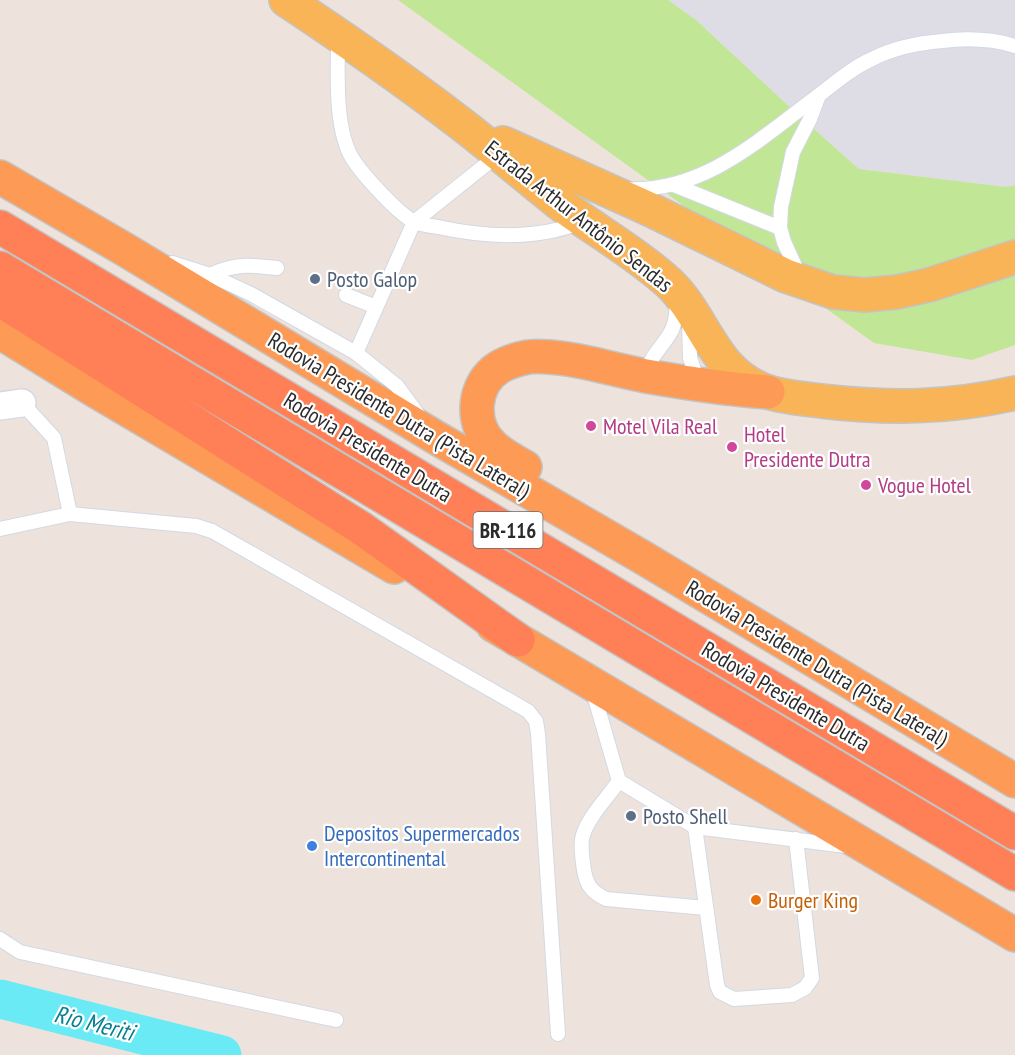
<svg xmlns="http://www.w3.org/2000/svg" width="1015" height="1055" viewBox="0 0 1015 1055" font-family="'PT Sans Narrow',sans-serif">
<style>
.industrial{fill:#dedde6}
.green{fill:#c1e796}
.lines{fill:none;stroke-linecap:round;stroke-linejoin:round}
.river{stroke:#6aeaf5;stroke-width:39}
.service-casing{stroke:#d1d9e4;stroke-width:16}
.minor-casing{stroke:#d1d9e4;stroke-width:30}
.primary-casing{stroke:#c4c4c4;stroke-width:36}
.trunk-casing{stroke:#c4c4c4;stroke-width:36}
.motorway-casing{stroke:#c4c4c4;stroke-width:36}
.service{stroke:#fff;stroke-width:14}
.minor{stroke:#fff;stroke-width:27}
.primary{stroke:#f8b457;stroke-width:33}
.trunk{stroke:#fc9a56;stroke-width:33}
.motorway{stroke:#ff7f56;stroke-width:33}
.service-dot{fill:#5c6f8a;stroke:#fff;stroke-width:2}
.hotel-dot{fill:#d1479c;stroke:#fff;stroke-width:2}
.shop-dot{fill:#3f7fe0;stroke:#fff;stroke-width:2}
.food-dot{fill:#e8710a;stroke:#fff;stroke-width:2}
.labels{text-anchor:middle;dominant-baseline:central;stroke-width:4.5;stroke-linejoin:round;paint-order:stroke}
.shield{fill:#fff;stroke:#6b6b6b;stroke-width:1.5}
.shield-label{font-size:21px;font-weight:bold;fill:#2b2b2b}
.street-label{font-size:22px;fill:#2b2b2b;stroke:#fff}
.service-label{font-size:22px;fill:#4e5e75;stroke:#fff;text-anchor:start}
.hotel-label{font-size:22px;fill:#b23c85;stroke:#fff;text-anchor:start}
.shop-label{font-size:22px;fill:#366cbe;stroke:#fff;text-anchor:start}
.food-label{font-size:22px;fill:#c56008;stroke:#fff;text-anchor:start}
.water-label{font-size:24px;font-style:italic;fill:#077f95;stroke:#fff}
</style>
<rect width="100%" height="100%" fill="#eee3dc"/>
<!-- industrial -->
<polygon class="industrial" points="668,0 1015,0 1015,185 1006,187 859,169 795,112 696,20"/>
<!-- green -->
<polygon class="green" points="398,0 668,0 696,20 795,112 859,169 1006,187 1015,185 1015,345 972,360 874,343"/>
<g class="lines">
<!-- river -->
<polyline class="river" points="0,999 222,1055"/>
<defs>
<g id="service">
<path d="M338,37C338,71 334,127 352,158C362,174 399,215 415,222C422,225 431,226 438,227C484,237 537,240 581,222"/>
<polyline points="674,185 780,228"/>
<path d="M626,189C704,193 761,138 819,95C836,82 852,68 872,59C893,48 919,43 942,41C966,38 992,39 1015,46"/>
<polyline points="172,263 210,275 251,294 356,353 397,386 419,416"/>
<path d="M210,275C235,263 250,265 277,268"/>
<polyline points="800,277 784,242 780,228 781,207 793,152 810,119 819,95"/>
<polyline points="346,295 376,307"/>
<polyline points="689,322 690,358 698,382"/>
<polyline points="356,353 414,222 499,154"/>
<path d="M645,376C653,344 680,340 676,301"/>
<polyline points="22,403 54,438 70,514"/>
<polyline points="0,529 70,514 196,526 212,531 528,711 536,721 538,734 558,1034"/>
<polyline points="592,688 619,781 695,827 846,846"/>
<path d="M619,781C607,798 589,816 583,835C580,844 582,854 583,863C585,882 589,891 606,899L706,908"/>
<polyline points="695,827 717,985 720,992 734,999 792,995 805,988 812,978 796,839"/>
<polyline points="0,939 20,952 336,1020"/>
</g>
<polyline id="minor" points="0,406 22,403"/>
<g id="primary">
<path d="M286,0C345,39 404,80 460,123C494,149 526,177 559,203C595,230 636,253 669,283C706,318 712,373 768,392C784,397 804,399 821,401C888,409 949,408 1015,393"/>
<polyline points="503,143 647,208 786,276 833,292 865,295 897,292 929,285 1015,257"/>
</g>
<g id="trunk">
<polyline points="0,177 124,249 435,437 642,557 1015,781"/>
<polyline points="0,332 94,390 394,567"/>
<path d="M525,467C513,460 500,454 491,444C470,423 473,384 498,368C507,362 518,359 528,357C560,353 613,370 646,376C686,383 727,389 768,392"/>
<polyline points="493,625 1015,935"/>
</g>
<g id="motorway">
<polyline points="0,227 1015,833"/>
<polyline points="0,268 1015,874"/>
<polyline points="0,300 361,528 518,640"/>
</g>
</defs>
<!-- service casing -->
<use href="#service" class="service-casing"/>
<!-- minor casing -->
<use href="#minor" class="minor-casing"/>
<!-- primary casing -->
<use href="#primary" class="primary-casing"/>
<!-- trunk casing -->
<use href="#trunk" class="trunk-casing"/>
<!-- motorway casing -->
<use href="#motorway" class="motorway-casing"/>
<!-- service -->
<use href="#service" class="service"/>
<!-- minor -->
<use href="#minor" class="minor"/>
<!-- primary -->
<use href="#primary" class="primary"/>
<!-- trunk -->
<use href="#trunk" class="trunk"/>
<!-- motorway -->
<use href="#motorway" class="motorway"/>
</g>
<!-- markers -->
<g class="service-dot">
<circle cx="315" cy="279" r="6"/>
<circle cx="631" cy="816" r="6"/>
</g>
<g class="hotel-dot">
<circle cx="591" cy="426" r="6"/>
<circle cx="732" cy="447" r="6"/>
<circle cx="866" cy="485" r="6"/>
</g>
<circle class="shop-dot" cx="312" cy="846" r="6"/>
<circle class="food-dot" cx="756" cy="900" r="6"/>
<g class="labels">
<!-- shield labels -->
<rect class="shield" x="473.5" y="512" width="69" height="36" rx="4.5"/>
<g class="shield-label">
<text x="508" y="530">BR-116</text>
</g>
<!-- street labels -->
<g class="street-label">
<text transform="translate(579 216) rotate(38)">Estrada Arthur Antônio Sendas</text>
<text transform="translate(399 415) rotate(31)">Rodovia Presidente Dutra (Pista Lateral)</text>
<text transform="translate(368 447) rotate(31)">Rodovia Presidente Dutra</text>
<text transform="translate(817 663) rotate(31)">Rodovia Presidente Dutra (Pista Lateral)</text>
<text transform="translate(786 696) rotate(31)">Rodovia Presidente Dutra</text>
</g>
<!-- service labels -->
<g class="service-label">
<text x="327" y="279">Posto Galop</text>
<text x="643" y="816">Posto Shell</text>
</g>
<!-- hotel labels -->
<g class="hotel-label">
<text x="603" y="426">Motel Vila Real</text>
<text x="744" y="434">Hotel<tspan x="744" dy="25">Presidente Dutra</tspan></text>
<text x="878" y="485">Vogue Hotel</text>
</g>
<!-- shop labels -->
<g class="shop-label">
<text x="324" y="833">Depositos Supermercados<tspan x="324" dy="25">Intercontinental</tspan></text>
</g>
<!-- food labels -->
<g class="food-label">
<text x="768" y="900">Burger King</text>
</g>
<!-- water labels -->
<g class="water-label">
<text transform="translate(94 1023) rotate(14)">Rio Meriti</text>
</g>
</g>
</svg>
